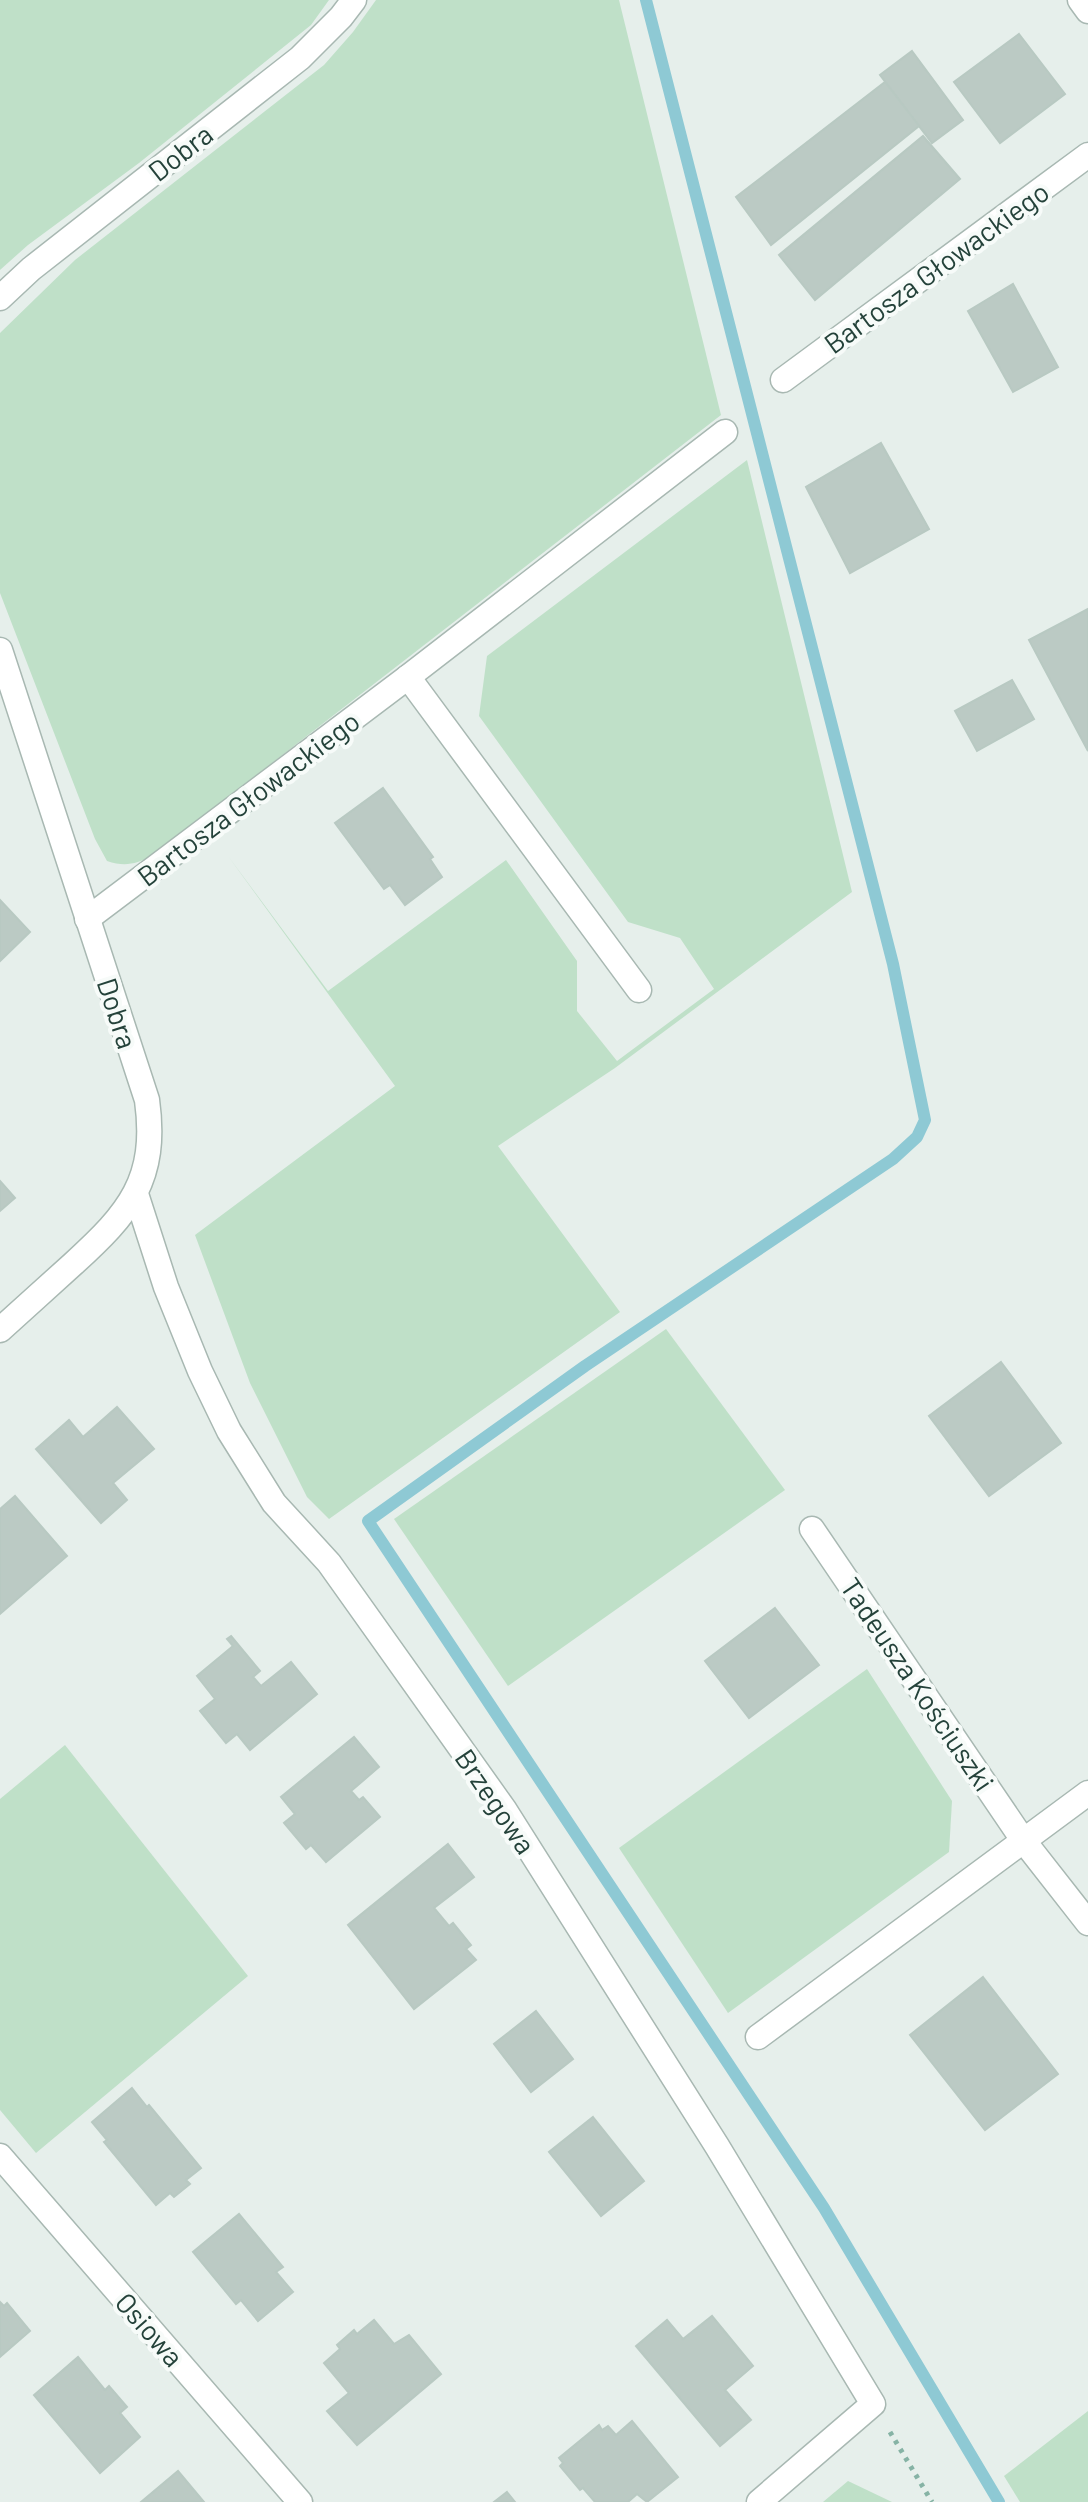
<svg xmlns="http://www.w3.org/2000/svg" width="1088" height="2502" viewBox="0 0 1088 2502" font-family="Barlow,sans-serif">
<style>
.green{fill:#bfe0c8}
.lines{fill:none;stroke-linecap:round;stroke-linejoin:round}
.stream{stroke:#8ec9d4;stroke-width:12}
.building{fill:#bbcac4;stroke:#b8c9c2;stroke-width:2}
.street-casing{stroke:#a8b8b2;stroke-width:27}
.path{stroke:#86b3a5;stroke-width:5;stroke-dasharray:4 6;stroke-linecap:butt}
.street{stroke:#fff;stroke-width:24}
.labels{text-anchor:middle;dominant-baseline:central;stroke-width:8;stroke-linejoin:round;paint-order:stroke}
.street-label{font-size:28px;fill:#24423a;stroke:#f7fbf9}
</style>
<rect width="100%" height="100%" fill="#e6efeb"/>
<!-- green -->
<g class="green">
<polygon points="0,0 329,0 311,25 139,163 28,245 0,270"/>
<path d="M376,0H619L721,415L152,856C136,864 125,867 107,861L95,839L0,593V333L75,260L324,65L353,32Z"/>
<polygon points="747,460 852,892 615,1068 498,1146 620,1312 329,1519 307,1497 250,1383 195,1235 395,1086 228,856 328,991 506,860 577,961 577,1011 617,1061 714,989 680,938 628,922 479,716 487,656"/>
<polygon points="666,1329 785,1490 508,1686 394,1519"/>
<polygon points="867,1669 952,1801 949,1852 728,2013 619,1848"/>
<polygon points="65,1745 248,1976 36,2153 0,2110 0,1799"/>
<polygon points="1088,2411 1088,2502 1020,2502 1004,2476"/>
<polygon points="848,2481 892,2502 823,2502"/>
</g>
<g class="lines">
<!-- stream -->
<polyline class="stream" points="646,0 893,964 925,1120 917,1137 893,1159 585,1366 368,1521 824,2208 999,2502"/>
</g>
<!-- building -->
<g class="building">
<polygon points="1019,34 1065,94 1000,143 954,82"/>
<polygon points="912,51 963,120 932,143 880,75"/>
<polygon points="885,82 919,126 771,245 736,197"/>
<polygon points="923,136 960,179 815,300 779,255"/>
<polygon points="1013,284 1058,367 1013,392 968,311"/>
<polygon points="881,443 929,529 850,573 806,487"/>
<polygon points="1088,609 1088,751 1029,640"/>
<polygon points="1012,680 1034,719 977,751 955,711"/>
<polygon points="383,788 433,857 430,859 442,877 405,905 390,885 384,889 335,823"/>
<polygon points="0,900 30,932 0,961"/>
<polygon points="0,1181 15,1198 0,1211"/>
<polygon points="1001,1362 1061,1443 989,1496 929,1416"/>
<polygon points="117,1407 154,1449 113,1483 127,1500 101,1523 36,1449 69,1420 83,1437"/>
<polygon points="15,1496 67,1556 0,1614 0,1509"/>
<polygon points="775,1608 819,1665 749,1718 705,1661"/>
<polygon points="231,1636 260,1671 253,1677 261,1686 291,1662 317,1694 250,1750 237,1734 226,1743 200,1711 215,1699 197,1676 233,1646 227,1639"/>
<polygon points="354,1737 379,1767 351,1791 359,1800 363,1797 380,1817 326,1862 311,1845 306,1849 284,1823 295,1814 281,1797"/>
<polygon points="448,1844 474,1877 434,1908 449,1926 453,1923 471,1945 466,1949 476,1960 414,2009 348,1925"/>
<polygon points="983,1977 1058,2074 985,2130 910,2035"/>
<polygon points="536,2011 573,2059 531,2092 494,2044"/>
<polygon points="132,2088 147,2107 149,2105 201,2168 186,2180 190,2184 174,2197 170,2193 156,2205 104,2142 107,2140 92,2122"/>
<polygon points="593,2117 644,2181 601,2216 549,2152"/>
<polygon points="239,2214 283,2267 276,2272 293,2292 258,2321 241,2300 236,2304 193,2252"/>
<polygon points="0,2302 4,2306 7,2303 30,2331 0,2357"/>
<polygon points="712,2316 753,2366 725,2390 751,2420 720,2446 636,2346 667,2320 683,2339"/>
<polygon points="374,2320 394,2344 409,2335 441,2374 357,2445 327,2411 349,2393 324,2363 340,2349 337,2345 354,2330 357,2334"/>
<polygon points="78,2357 105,2390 109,2386 127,2407 120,2413 140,2437 100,2473 34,2395"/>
<polygon points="632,2421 678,2477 647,2502 637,2494 628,2502 595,2502 583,2488 580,2490 560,2466 563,2463 559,2458 599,2425 602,2430 608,2426 616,2435"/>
<polygon points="178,2471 204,2502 141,2502"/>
<polygon points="507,2492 515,2502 494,2502"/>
</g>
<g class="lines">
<defs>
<g id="street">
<polyline points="1080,0 1088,11"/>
<polyline points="0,298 31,269 300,58 341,17 354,0"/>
<polyline points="783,380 1088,155"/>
<path d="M0,650L147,1100C158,1180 129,1213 73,1264C49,1286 24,1308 0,1330"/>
<polyline points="408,677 639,990"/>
<polyline points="87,919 408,677 725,432"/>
<polyline points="136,1194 166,1287 200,1371 229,1431 274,1503 329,1563 504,1809 717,2146 873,2404 759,2502"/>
<polyline points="812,1529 1023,1840 1088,1923"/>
<polyline points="758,2037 1088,1793"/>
<polyline points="0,2156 300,2502"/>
</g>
</defs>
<!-- street casing -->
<use href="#street" class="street-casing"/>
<!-- path -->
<polyline class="path" points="890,2432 932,2502"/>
<!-- street -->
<use href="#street" class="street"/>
</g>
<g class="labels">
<!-- street labels -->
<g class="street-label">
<text transform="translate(180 152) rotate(-38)">Dobra</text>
<text transform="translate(936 267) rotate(-36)">Bartosza Głowackiego</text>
<text transform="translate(248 798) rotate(-37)">Bartosza Głowackiego</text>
<text transform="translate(118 1013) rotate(72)">Dobra</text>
<text transform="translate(918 1684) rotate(56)">Tadeusza Kościuszki</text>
<text transform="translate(496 1801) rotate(56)">Brzegowa</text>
<text transform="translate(150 2329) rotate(49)">Osiowa</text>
</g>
</g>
</svg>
